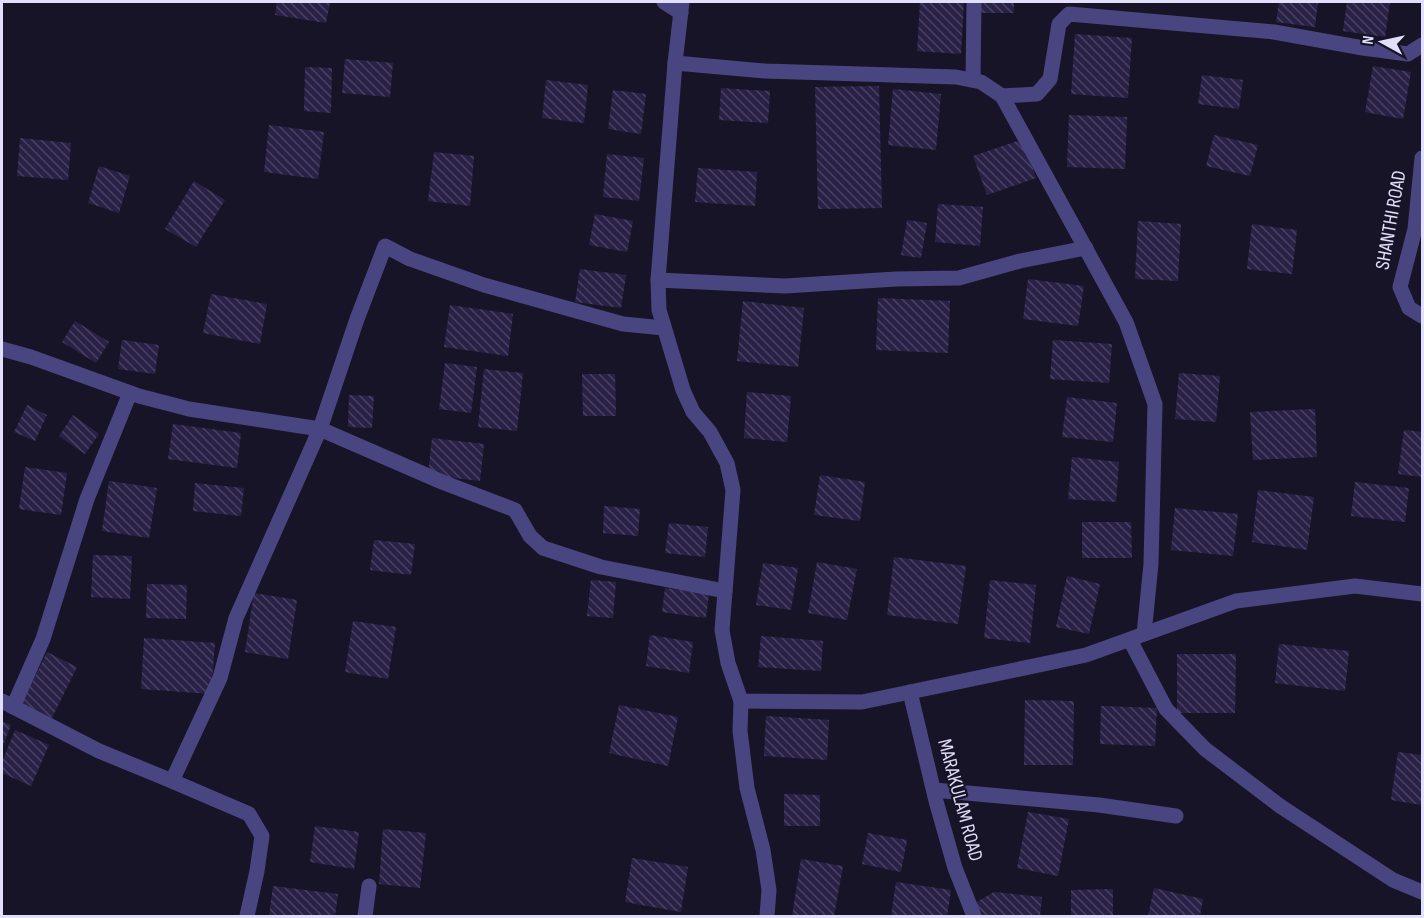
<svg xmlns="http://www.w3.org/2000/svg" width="1424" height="918" viewBox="0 0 1424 918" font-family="'Sofia Sans Condensed',sans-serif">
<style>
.building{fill:url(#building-back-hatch)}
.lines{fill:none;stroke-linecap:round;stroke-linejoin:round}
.minor{stroke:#494580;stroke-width:15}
.labels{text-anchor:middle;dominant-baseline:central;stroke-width:4.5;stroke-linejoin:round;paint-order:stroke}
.street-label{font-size:20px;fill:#e2dffa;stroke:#181427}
</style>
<defs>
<pattern id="building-back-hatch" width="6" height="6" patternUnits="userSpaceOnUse" patternTransform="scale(1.5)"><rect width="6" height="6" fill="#2a2246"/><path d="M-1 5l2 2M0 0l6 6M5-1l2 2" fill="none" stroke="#494262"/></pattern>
</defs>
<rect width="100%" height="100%" fill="#181427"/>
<!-- building -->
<g class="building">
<polygon points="277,2 330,2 326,23 275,15"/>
<polygon points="920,2 964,2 961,54 917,51"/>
<rect x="981" y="2" width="33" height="11"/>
<polygon points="1279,2 1318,2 1315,27 1276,22"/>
<polygon points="1347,2 1390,2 1385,37 1343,31"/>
<polygon points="1075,34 1132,38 1128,98 1071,94"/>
<polygon points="345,59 393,63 390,97 342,93"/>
<polygon points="1373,66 1411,72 1403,119 1365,112"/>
<polygon points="305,67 332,68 331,113 304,111"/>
<polygon points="1202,75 1243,80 1239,109 1198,104"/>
<polygon points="546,80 588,85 584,123 542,118"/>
<polygon points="879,86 882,208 818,209 815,87"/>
<polygon points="721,88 770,91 768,123 719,120"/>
<polygon points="893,89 941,94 936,150 888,145"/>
<polygon points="613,90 646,94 641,134 608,129"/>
<polygon points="1069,115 1127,117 1125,169 1067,167"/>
<polygon points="269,125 324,132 318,179 264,172"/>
<polygon points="1214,135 1258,145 1250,176 1206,166"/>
<polygon points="20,138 71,143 68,180 17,176"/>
<polygon points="1023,139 1036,178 987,195 973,156"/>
<polygon points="434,152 474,156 470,206 428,201"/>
<polygon points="607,154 644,158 639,201 603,197"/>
<polygon points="99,166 130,176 119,213 88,203"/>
<polygon points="698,168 757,172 755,206 695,202"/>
<polygon points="194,181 225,200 196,247 165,229"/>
<polygon points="938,204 983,207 980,246 935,242"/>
<polygon points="595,214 633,221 627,252 589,245"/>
<polygon points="907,220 927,223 921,258 901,255"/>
<polygon points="1138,221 1181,224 1178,281 1135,279"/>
<polygon points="1252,224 1297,230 1292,274 1247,269"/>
<polygon points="580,269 626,275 621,308 575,302"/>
<polygon points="1028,279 1084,286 1078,326 1023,319"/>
<polygon points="211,294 267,304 260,344 203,333"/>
<polygon points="878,298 950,301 948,353 876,350"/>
<polygon points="743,301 804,308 798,367 737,361"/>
<polygon points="450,305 513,314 508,356 444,347"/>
<polygon points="75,321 109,342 96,363 62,342"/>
<polygon points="122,340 159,345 155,374 118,369"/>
<polygon points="1053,340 1112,344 1109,383 1050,379"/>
<polygon points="445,363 477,367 471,413 439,409"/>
<polygon points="484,369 523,373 517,431 478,427"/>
<polygon points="1179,373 1220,376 1216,422 1175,419"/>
<polygon points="582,374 615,374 616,416 583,416"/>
<polygon points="747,392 791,396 787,442 744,438"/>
<polygon points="349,395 374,396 372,428 348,427"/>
<polygon points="1067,397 1117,403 1113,442 1062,437"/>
<polygon points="27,405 47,415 35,441 14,432"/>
<polygon points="1315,409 1317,457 1253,460 1250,412"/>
<polygon points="73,415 99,434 85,454 59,436"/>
<polygon points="173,424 241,433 237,468 168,459"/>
<polygon points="1404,430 1422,432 1422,477 1398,474"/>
<polygon points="432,438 484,444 480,481 428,475"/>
<polygon points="1072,457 1119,462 1116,502 1068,499"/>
<polygon points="25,467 67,473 61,515 19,509"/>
<polygon points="820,475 865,482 860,521 814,515"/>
<polygon points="109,481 157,488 149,538 102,531"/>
<polygon points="1355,482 1409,488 1405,522 1351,516"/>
<polygon points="195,483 244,488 241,516 193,511"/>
<polygon points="1258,490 1314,497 1307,550 1252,542"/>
<polygon points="604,506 640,509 638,536 603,533"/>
<polygon points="1175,508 1238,514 1233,556 1171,550"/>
<polygon points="1082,522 1131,522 1132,558 1082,558"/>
<polygon points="669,523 708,527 705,557 665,553"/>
<polygon points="374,540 415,544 411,575 370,570"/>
<polygon points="93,555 132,556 130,599 91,597"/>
<polygon points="894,557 966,566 958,624 887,615"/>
<polygon points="817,562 857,569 847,620 808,613"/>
<polygon points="763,563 798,568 791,610 756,605"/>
<polygon points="1067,576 1100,584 1089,634 1056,627"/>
<polygon points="591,580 616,582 613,618 587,616"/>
<polygon points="990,580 1036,585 1030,643 984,638"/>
<polygon points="147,584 187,585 186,619 146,618"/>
<polygon points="665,588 709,594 706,618 662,612"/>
<polygon points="254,593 297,600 288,659 245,652"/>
<polygon points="353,621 396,627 388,679 345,672"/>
<polygon points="650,635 693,642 689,673 646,666"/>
<polygon points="761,636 823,641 821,671 758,667"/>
<polygon points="144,638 215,643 211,694 141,689"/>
<polygon points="1279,644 1349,651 1345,691 1275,683"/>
<polygon points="47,652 77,667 52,718 22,703"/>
<polygon points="1177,654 1236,654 1235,713 1177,713"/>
<polygon points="1025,700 1074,701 1073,765 1024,765"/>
<polygon points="619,705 678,717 668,766 609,753"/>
<polygon points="1101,706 1157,708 1155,746 1100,744"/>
<polygon points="766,716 829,720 827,760 764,756"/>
<polygon points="2,721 11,725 2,748"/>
<polygon points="15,730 49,745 31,786 2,773 2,762"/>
<polygon points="1398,752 1422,755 1422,805 1391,800"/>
<polygon points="784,794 820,795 820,826 784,826"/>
<polygon points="1028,812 1069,819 1058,876 1017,868"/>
<polygon points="315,826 359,832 354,869 310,862"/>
<polygon points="383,829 426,833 420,888 379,884"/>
<polygon points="868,833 907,840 901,872 862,864"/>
<polygon points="632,858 688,867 681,912 625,902"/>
<polygon points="801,859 843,866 834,916 792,916"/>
<polygon points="896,882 951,890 947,916 891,916"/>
<polygon points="273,886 338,894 335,916 269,916"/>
<polygon points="1154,888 1203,899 1200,916 1148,916"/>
<polygon points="1113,889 1113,916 1071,916 1071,890"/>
<polygon points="994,892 1042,897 1040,916 980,916 970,906"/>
</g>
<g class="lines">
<!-- minor -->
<g class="minor">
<polyline points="664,2 681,13"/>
<polyline points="682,2 675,63 658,280 659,310 683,390 693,412 710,432 727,463 733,490 722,630 728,663 741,701 862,702 910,692 1086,655 1236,601 1355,586 1422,594"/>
<polyline points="675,63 765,71 956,77 981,82 1002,96 1126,322 1155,404 1151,564 1144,634"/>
<polyline points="973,80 974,2"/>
<polyline points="1002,96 1037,94 1050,79 1059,24 1069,14 1274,32 1363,48 1408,54 1422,45"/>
<polyline points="1422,158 1415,229 1400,287 1409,308 1422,316"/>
<polyline points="658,280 785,286 896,279 959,278 1020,261 1086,248"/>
<polyline points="2,349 31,357 139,396 189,409 320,429 442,482 515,510 530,536 543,548 601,567 725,591"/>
<polyline points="1130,640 1166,709 1205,749 1280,806 1393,880 1422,892"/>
<polyline points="910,692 936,801 955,868 974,916"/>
<polyline points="2,701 99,751 172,781 220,678 236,618 320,429 357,319 385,246 410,259 484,285 623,324 664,328"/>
<polyline points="741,701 740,731 747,788 763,850 769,890 767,916"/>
<polyline points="13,707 43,639 87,499 130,393"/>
<polyline points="172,781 249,814 262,836 257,871 247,916"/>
<polyline points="934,790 1099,805 1176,816"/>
<polyline points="365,916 369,886"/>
</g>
</g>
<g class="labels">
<!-- street labels -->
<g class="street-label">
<text transform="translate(1391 220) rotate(-80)">SHANTHI ROAD</text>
<text transform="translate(960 800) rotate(75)">MARAKULAM ROAD</text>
</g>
</g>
<!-- border -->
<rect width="1424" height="918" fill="none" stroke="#e2dffa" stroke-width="6"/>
<!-- north arrow -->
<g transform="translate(1382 42) rotate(278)" stroke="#181427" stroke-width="4.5" paint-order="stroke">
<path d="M0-4.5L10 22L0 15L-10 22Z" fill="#e2dffa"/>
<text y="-9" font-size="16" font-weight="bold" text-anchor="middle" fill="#e2dffa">N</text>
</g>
</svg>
